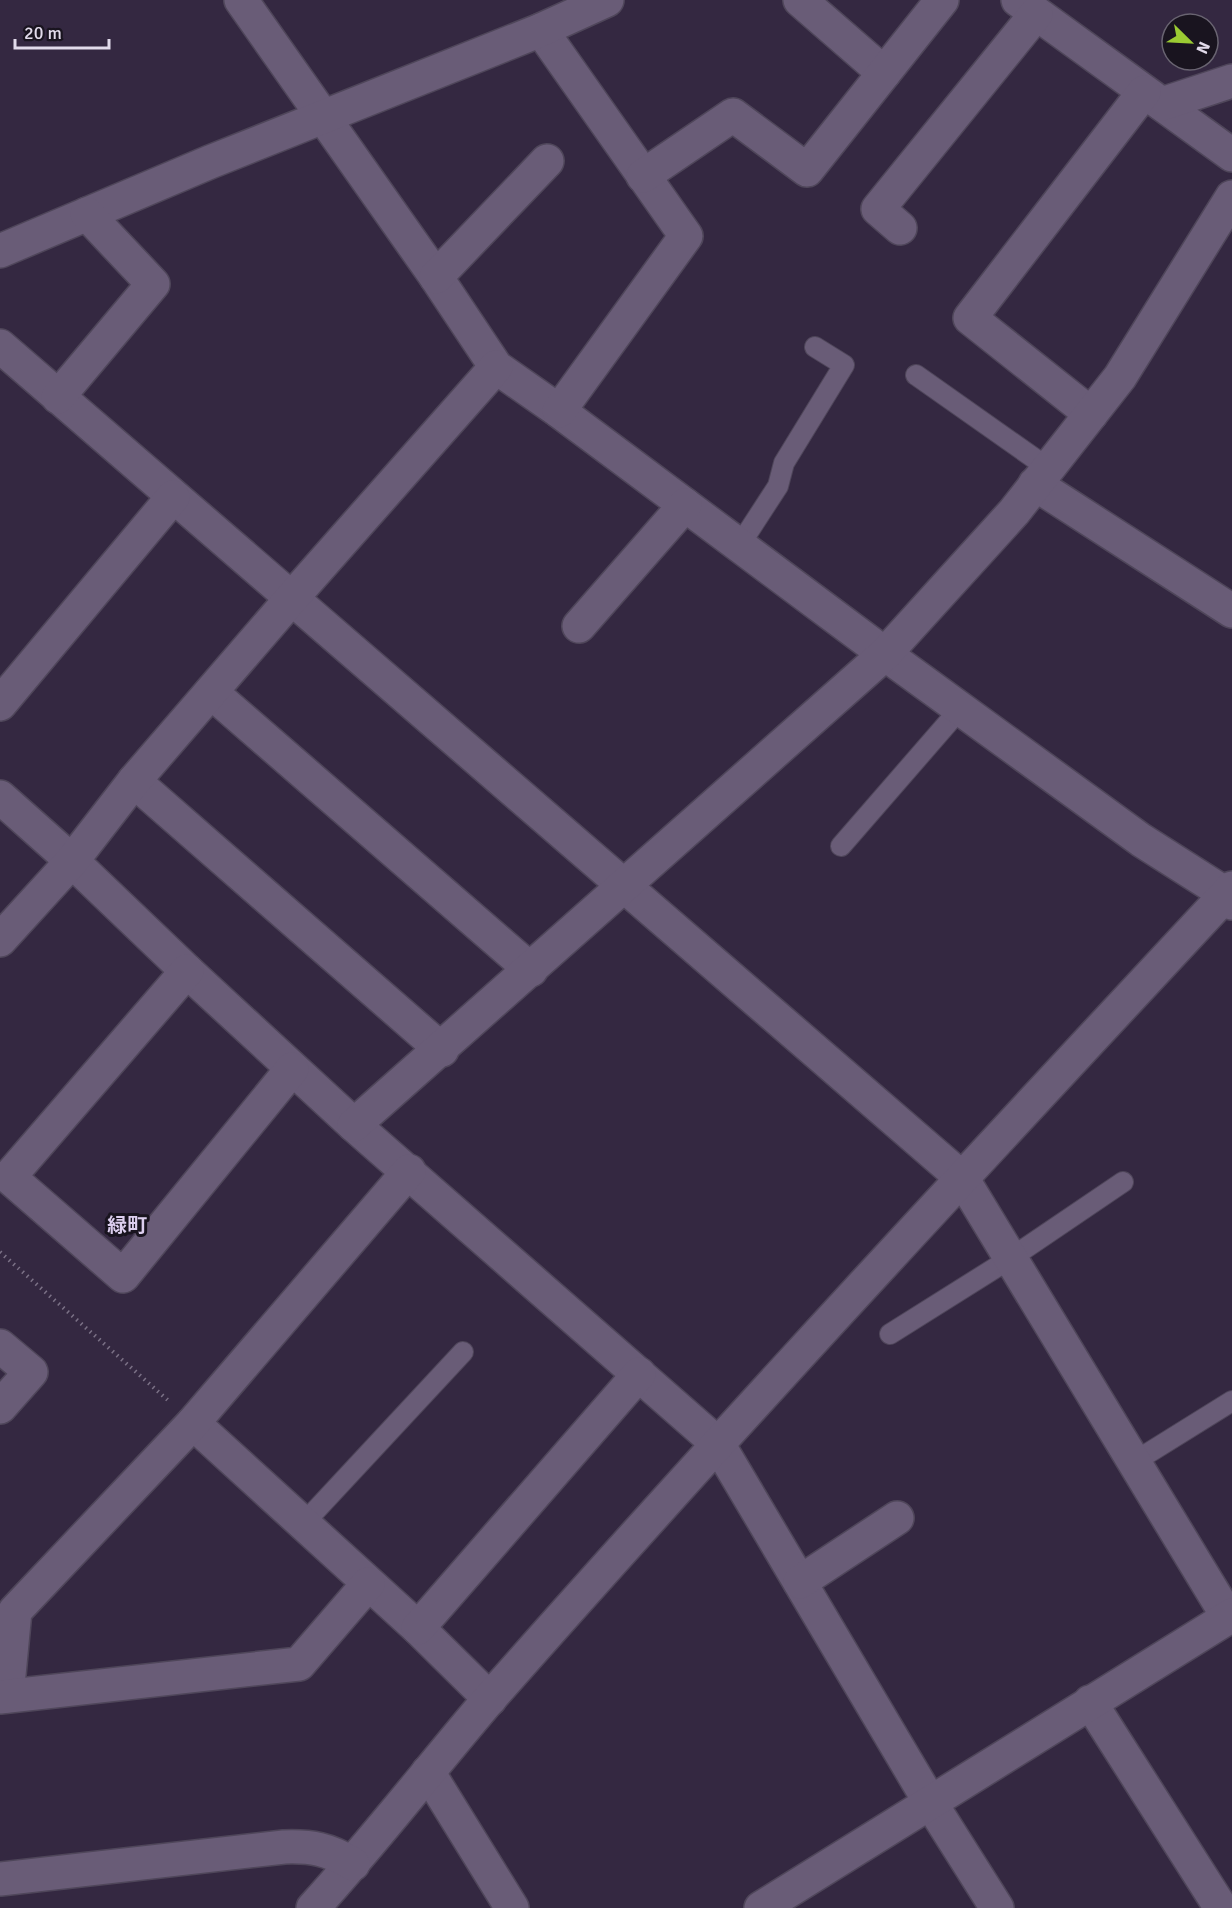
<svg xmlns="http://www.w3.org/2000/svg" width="1232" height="1908" viewBox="0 0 1232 1908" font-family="Signika,'Noto Sans JP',sans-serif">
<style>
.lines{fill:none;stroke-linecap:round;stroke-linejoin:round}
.lane-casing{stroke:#4f465a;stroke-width:22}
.street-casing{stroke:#4f465a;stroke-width:36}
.secondary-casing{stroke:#4f465a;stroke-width:36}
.path{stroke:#7b7186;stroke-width:4;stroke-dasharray:1.5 4.5;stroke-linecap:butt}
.lane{stroke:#695c77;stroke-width:20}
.street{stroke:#695c77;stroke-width:33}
.secondary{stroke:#695c77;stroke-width:33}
.labels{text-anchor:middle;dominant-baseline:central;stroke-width:6;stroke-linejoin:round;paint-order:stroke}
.neighbourhood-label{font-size:20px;font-weight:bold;fill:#dcceee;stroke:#19141f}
</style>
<rect width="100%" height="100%" fill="#342841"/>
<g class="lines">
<defs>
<g id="lane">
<polyline points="916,375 1048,468"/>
<polyline points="739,546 778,486 784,463 844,365 815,347"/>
<polyline points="841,846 960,709"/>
<polyline points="890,1334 1011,1258 1123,1182"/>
<polyline points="1134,1462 1232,1401"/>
<polyline points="303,1524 463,1352"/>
</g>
<g id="street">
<polyline points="241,0 436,277 496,367 559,411 885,654 1141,840 1226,894 1232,903"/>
<polyline points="800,0 884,73"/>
<polyline points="1018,0 1232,155"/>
<polyline points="541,30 686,236 559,411"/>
<polyline points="1162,104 1232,81"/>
<polyline points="643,176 733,115 807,170 942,0"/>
<polyline points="900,228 878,209 1036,14"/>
<polyline points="0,251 210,162 541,30 607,0"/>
<polyline points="436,277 547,161"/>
<polyline points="0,346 962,1178 1228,1617"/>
<polyline points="58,397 153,284 87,214"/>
<polyline points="1091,414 970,318 1144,92"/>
<polyline points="1035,484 1232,611"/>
<polyline points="579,626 685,505"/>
<polyline points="211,692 531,970"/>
<polyline points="0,704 173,497"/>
<polyline points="134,781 442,1050"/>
<polyline points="0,797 72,861 187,971 354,1125 718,1444 930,1802 997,1908"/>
<polyline points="0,940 72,861 134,781 291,599 496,367"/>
<polyline points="187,971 9,1177 123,1276 292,1069"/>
<polyline points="354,1125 885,654 1014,512 1120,377 1232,197"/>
<polyline points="0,1346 31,1372 0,1407"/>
<polyline points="193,1423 418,1628 490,1699"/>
<polyline points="800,1582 897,1518"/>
<polyline points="418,1628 639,1374"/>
<polyline points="7,1696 15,1611 193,1423 409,1171"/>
<polyline points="0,1697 299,1664 368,1584"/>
<polyline points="1090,1702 1221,1908"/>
<polyline points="428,1772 512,1908"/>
<path d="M313,1908C375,1840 431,1767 491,1697C733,1423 983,1155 1232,888"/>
<polyline points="761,1908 1232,1615"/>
</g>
<path id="secondary" d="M0,1879L284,1847C312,1846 328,1849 353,1864"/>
</defs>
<!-- lane casing -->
<use href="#lane" class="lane-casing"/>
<!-- street casing -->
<use href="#street" class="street-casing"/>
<!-- secondary casing -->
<use href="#secondary" class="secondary-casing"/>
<!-- path -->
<polyline class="path" points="0,1252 170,1402"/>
<!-- lane -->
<use href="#lane" class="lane"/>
<!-- street -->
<use href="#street" class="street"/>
<!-- secondary -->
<use href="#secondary" class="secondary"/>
</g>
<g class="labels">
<!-- neighbourhood labels -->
<g class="neighbourhood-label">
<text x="127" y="1225">緑町</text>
</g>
</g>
<!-- north arrow -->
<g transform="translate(1190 42) rotate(114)"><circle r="28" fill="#19141f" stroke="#696471" stroke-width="1.5"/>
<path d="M0-4.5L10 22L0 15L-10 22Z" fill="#9bcb33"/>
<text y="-9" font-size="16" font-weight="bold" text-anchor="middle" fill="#e2dbeb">N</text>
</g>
<!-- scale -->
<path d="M15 39v9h94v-9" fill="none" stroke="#e2dbeb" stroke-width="3"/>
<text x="24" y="39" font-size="18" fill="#e2dbeb" stroke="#19141f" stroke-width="4.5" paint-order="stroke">20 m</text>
</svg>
